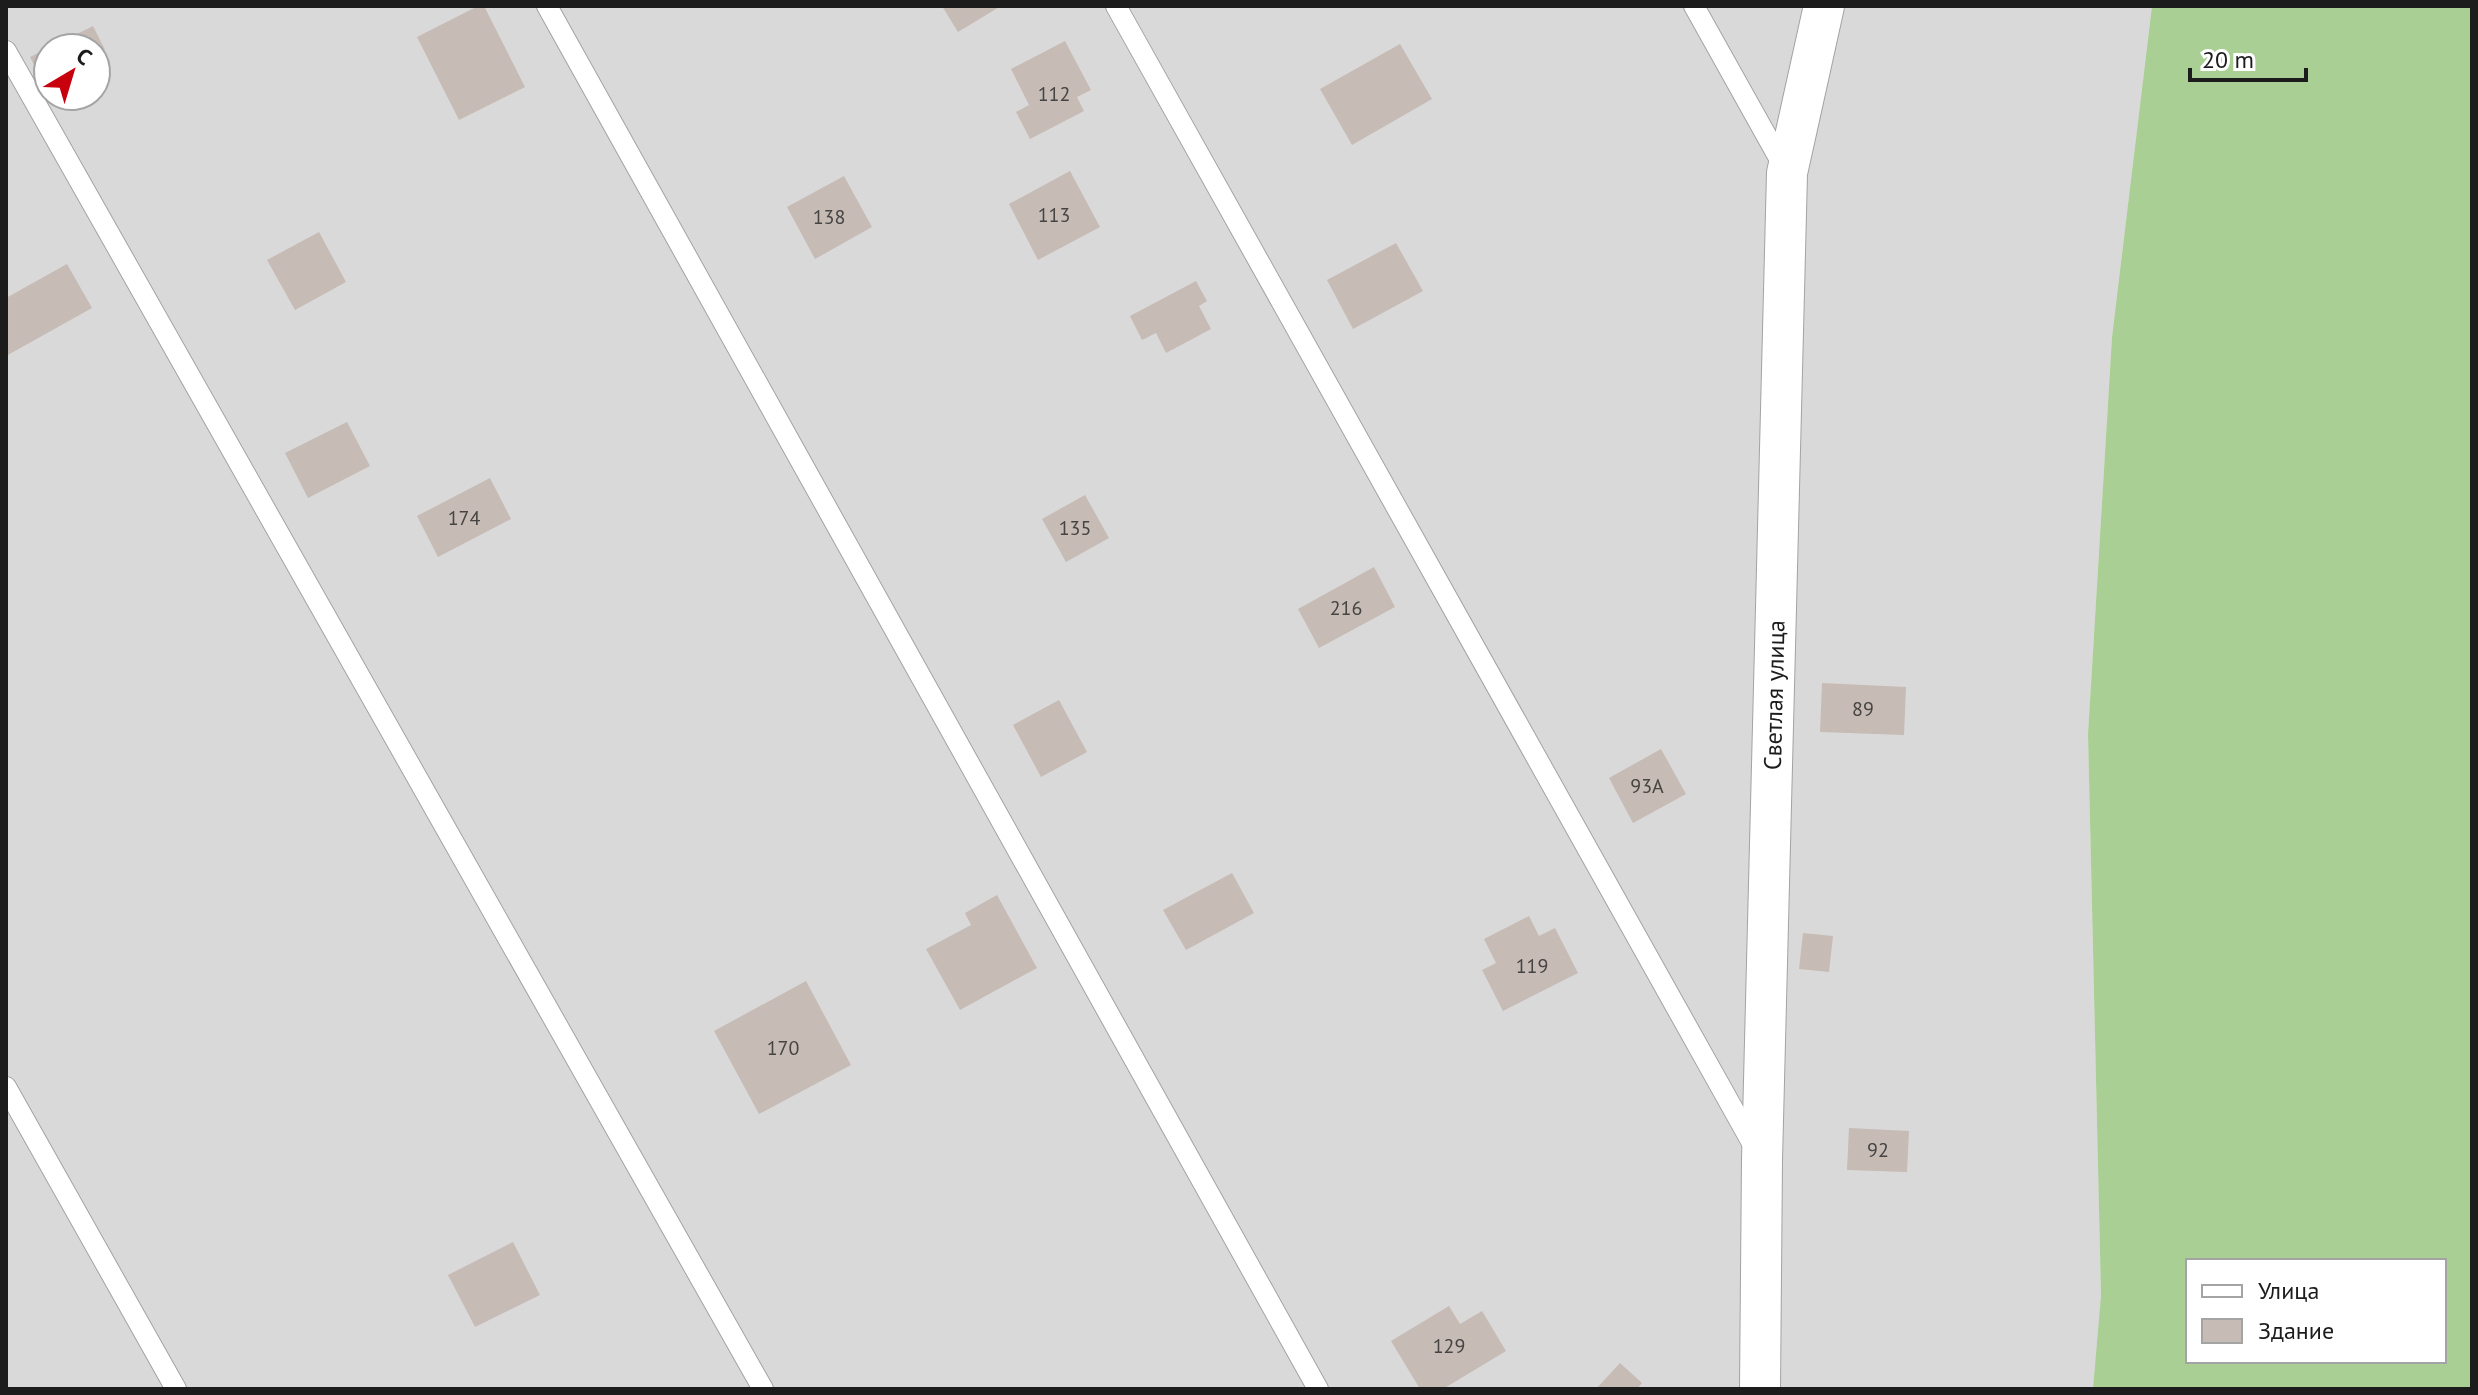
<svg xmlns="http://www.w3.org/2000/svg" width="2478" height="1395" viewBox="0 0 2478 1395" font-family="'PT Sans',sans-serif">
<style>
.residential{fill:#dad9d9;fill-rule:evenodd}
.forest{fill:#a9cf95;fill-rule:evenodd}
.building{fill:#c6bbb5}
.lines{fill:none;stroke-linecap:round;stroke-linejoin:round}
.service-casing{stroke:#a3a3a3;stroke-width:22}
.minor-casing{stroke:#a3a3a3;stroke-width:42}
.service{stroke:#fff;stroke-width:20}
.minor{stroke:#fff;stroke-width:40}
.labels{text-anchor:middle;dominant-baseline:central;stroke-width:6;stroke-linejoin:round;paint-order:stroke}
.number-label{font-size:20px;fill:#464442}
.street-label{font-size:24px;fill:#1c1c1c;stroke:#fff}
</style>
<rect width="100%" height="100%" fill="#eee9e1"/>
<!-- residential -->
<path class="residential" d="M6,6H2152L2112,337L2088,734L2101,1296L2109,1389H6ZM48,48H96V96H48Z"/>
<!-- forest -->
<path class="forest" d="M2152,6H2472V1389H2093L2101,1296L2088,734L2112,337ZM2188,1261H2444V1361H2188Z"/>
<!-- building -->
<g class="building">
<polygon points="478,6 484,6 525,87 459,120 417,37"/>
<polygon points="942,6 1001,6 958,32"/>
<polygon points="93,26 105,50 96,55 96,48 49,48"/>
<polygon points="1065,41 1091,90 1077,97 1084,111 1030,139 1016,112 1029,105 1011,69"/>
<polygon points="1400,44 1432,99 1352,145 1320,89"/>
<polygon points="48,48 48,78 42,81 30,57"/>
<polygon points="1070,171 1100,227 1038,260 1009,204"/>
<polygon points="844,176 872,227 815,259 787,207"/>
<polygon points="319,232 346,282 295,310 267,260"/>
<polygon points="1396,243 1423,291 1353,329 1327,280"/>
<polygon points="67,264 92,308 6,356 6,298"/>
<polygon points="1196,281 1207,301 1199,306 1211,329 1166,353 1156,333 1142,340 1130,316"/>
<polygon points="347,422 370,466 308,498 285,453"/>
<polygon points="490,478 511,519 438,557 417,516"/>
<polygon points="1085,495 1109,538 1066,562 1042,519"/>
<polygon points="1374,567 1395,607 1319,648 1298,609"/>
<polygon points="1822,683 1906,687 1904,735 1820,732"/>
<polygon points="1059,700 1087,752 1041,777 1013,725"/>
<polygon points="1661,749 1686,794 1633,823 1609,778"/>
<polygon points="1232,873 1254,913 1186,950 1163,910"/>
<polygon points="997,895 1037,968 960,1010 926,949 971,925 965,913"/>
<polygon points="1529,916 1539,936 1555,928 1578,973 1503,1011 1482,970 1496,963 1484,939"/>
<polygon points="1803,933 1833,936 1829,972 1799,969"/>
<polygon points="806,981 851,1065 759,1114 714,1031"/>
<polygon points="1849,1128 1909,1131 1907,1172 1847,1170"/>
<polygon points="513,1242 540,1295 475,1327 448,1275"/>
<polygon points="1449,1306 1460,1324 1482,1311 1506,1351 1443,1389 1420,1389 1391,1341"/>
<polygon points="1620,1363 1642,1383 1637,1389 1596,1389"/>
</g>
<g class="lines">
<defs>
<g id="service">
<polyline points="547,6 1318,1389"/>
<polyline points="1116,6 1756,1150"/>
<polyline points="1694,6 1785,169"/>
<polyline points="6,51 763,1389"/>
<polyline points="6,1087 176,1389"/>
</g>
<g id="minor">
<path id="s1" d="M1760,1389L1762,1160L1787,173L1824,6"/>
</g>
</defs>
<!-- service casing -->
<use href="#service" class="service-casing"/>
<!-- minor casing -->
<use href="#minor" class="minor-casing"/>
<!-- service -->
<use href="#service" class="service"/>
<!-- minor -->
<use href="#minor" class="minor"/>
</g>
<g class="labels">
<!-- number labels -->
<g class="number-label">
<text x="1054" y="94">112</text>
<text x="1054" y="215">113</text>
<text x="829" y="217">138</text>
<text x="464" y="518">174</text>
<text x="1075" y="528">135</text>
<text x="1346" y="608">216</text>
<text x="1863" y="709">89</text>
<text x="1647" y="786">93А</text>
<text x="1532" y="966">119</text>
<text x="783" y="1048">170</text>
<text x="1878" y="1150">92</text>
<text x="1449" y="1346">129</text>
</g>
<!-- street labels -->
<g class="street-label">
<text stroke="none"><textPath href="#s1" startOffset="694">Светлая улица</textPath></text>
</g>
</g>
<!-- border -->
<rect width="2478" height="1395" fill="none" stroke="#1c1c1c" stroke-width="16"/>
<!-- legend -->
<rect x="2186" y="1259" width="260" height="104" fill="#ffffff" stroke="#a4a4a4" stroke-width="2"/>
<rect x="2202" y="1285" width="40" height="12" fill="#ffffff" stroke="#a4a4a4" stroke-width="2"/>
<text x="2258" y="1299" font-size="24" fill="#1c1c1c">Улица</text>
<rect x="2202" y="1319" width="40" height="24" fill="#c6bbb5" stroke="#a4a4a4" stroke-width="2"/>
<text x="2258" y="1339" font-size="24" fill="#1c1c1c">Здание</text>
<!-- north arrow -->
<g transform="translate(72 72) rotate(38)"><circle r="38" fill="#ffffff" stroke="#a4a4a4" stroke-width="2"/>
<path d="M0-6L14 30L0 20L-14 30Z" fill="#c8000d"/>
<text y="-12" font-size="22" font-weight="bold" text-anchor="middle" fill="#1c1c1c">С</text>
</g>
<!-- scale -->
<path d="M2190 68v12h116v-12" fill="none" stroke="#1c1c1c" stroke-width="4"/>
<text x="2202" y="68" font-size="24" fill="#1c1c1c" stroke="#ffffff" stroke-width="6" paint-order="stroke">20 m</text>
</svg>
